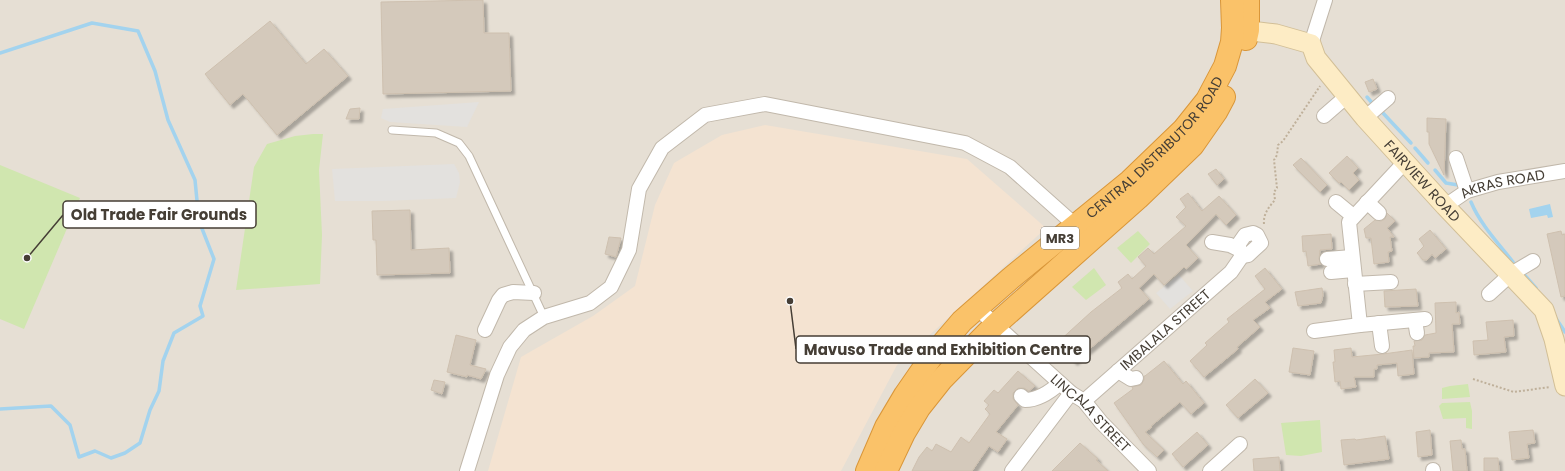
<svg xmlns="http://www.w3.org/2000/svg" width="1565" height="471" viewBox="0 0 1565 471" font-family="Poppins,sans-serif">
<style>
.residential{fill:#e6dfd4}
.commercial{fill:#f4e3d1}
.green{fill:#d0e6af}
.parking{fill:#e3e1de}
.water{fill:#a3d3ee}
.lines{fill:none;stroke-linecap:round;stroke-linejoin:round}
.stream{stroke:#a3d3ee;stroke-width:3.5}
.building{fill:#d4c9bb;stroke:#cec0af;filter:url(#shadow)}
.lane-casing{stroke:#c1b8ab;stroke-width:9}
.street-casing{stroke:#c1b8ab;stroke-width:16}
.secondary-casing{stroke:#d2bf97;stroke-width:21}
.highway-casing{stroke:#d99639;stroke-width:24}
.path{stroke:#bfb09a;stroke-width:2;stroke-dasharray:2 2;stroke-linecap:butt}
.lane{stroke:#fff;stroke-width:7}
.street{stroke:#fff;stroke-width:14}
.secondary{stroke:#fdecc5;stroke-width:19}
.highway{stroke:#fac269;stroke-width:22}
.labels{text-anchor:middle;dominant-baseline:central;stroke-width:3;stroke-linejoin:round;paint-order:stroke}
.shield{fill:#fff;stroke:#7d7872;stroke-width:1}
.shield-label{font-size:13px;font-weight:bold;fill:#453e35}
.street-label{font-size:14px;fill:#453e35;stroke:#fff}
.leader{fill:none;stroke:#453e35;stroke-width:1.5}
.callout-dot{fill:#453e35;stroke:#fff;stroke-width:1.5}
.callout{fill:#fff;stroke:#453e35;stroke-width:1.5}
.callout-label{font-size:15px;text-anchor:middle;font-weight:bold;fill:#453e35}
</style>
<defs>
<filter id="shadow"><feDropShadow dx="3.5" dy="3.5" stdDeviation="1" flood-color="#0004"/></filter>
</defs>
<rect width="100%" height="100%" fill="#f2eee6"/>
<!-- residential -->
<rect class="residential" x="0" y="0" width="1565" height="471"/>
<!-- commercial -->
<polygon class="commercial" points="765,125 967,159 1046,228 897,365 841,471 488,471 521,357 593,316 635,286 655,205 674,163 722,135"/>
<!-- green -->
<g class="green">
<polygon points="313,134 323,134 319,170 322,235 320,284 236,290 254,167 267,144 295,136"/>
<polygon points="0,165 80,198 24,329 0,319"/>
<polygon points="1138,231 1150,244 1131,263 1117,248"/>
<polygon points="1094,268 1106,285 1086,300 1072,287"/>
<polygon points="1468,384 1470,397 1442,399 1442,388 1450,386"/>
<polygon points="1470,402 1472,411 1472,429 1466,428 1466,418 1443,419 1439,406 1442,403"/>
<polygon points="1320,420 1322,452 1301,456 1286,455 1281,423"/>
</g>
<!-- parking -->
<g class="parking">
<polygon points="479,102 467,127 390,122 381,118 383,109"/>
<polygon points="454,164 459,173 460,182 456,198 383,201 335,201 332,169"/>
<polygon points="1179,275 1193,291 1170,309 1156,293"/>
</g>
<!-- water -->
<polygon class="water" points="1550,204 1553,217 1548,218 1547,215 1531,218 1529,209"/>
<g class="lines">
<!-- stream -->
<g class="stream">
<polyline points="0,53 92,23 138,31 155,71 168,120 195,180 199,221 214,259 200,306 203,316 174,333 163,361 159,391 150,410 140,443 125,453 111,458 95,451 79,457 70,425 51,406 0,409"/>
<polyline points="1367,97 1373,104"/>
<polyline points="1382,112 1411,143"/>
<polyline points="1415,148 1428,163"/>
<polyline points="1435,170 1446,183 1458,185"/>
<path d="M1471,202C1480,224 1499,244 1513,262"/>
<polyline points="1522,272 1536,288"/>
<polyline points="1555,317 1565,332"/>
</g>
</g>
<!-- building -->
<g class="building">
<polygon points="483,0 484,33 509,33 511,91 383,94 381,2"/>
<polygon points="270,21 306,64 324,49 348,76 277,135 243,94 230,105 205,74"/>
<polygon points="1373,79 1377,89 1369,92 1365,82"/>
<polygon points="360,108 359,119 346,119 350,109"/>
<polygon points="1427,118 1446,119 1444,175 1429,144 1429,132 1427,132"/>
<polygon points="1347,156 1358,168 1353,173 1359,180 1349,190 1341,182 1339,183 1329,173"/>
<polygon points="1301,158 1327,185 1320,192 1293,165"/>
<polygon points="1216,169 1224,179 1217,185 1208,174"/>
<polygon points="1188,193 1202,211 1219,196 1236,215 1226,225 1216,214 1186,245 1198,258 1186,269 1184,267 1164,285 1154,274 1139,288 1149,299 1074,362 1057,343 1091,312 1122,288 1118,282 1128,274 1132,279 1146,266 1138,257 1148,248 1154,254 1186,226 1176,217 1186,207 1180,199"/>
<polygon points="410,210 411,250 449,248 450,273 377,275 376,240 373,240 372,211"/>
<polygon points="1387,213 1395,221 1387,228 1394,237 1390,237 1392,251 1388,252 1389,262 1374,264 1371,238 1366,238 1364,229 1375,220 1381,221 1385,219"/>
<polygon points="1430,230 1446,249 1435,258 1432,254 1427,260 1423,260 1417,253 1424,246 1419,239"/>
<polygon points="1561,231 1562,235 1565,234 1565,296 1561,297 1547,234"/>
<polygon points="1331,234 1332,249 1320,250 1319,259 1321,264 1308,266 1306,251 1303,252 1302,236"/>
<polygon points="609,237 621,238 616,257 605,254"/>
<polygon points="1265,268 1282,289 1265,302 1270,308 1253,320 1260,327 1237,347 1238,349 1204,377 1190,361 1207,345 1205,343 1229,322 1227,319 1265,289 1255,276"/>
<polygon points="1322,288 1323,295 1321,303 1298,306 1295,292"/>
<polygon points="1416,289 1418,306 1385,307 1384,291"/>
<polygon points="1456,302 1456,313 1459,312 1460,324 1452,324 1454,352 1429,353 1429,357 1414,358 1413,346 1415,346 1414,341 1422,340 1425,335 1436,333 1435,303"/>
<polygon points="1513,320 1514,336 1504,337 1506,352 1474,355 1473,341 1488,340 1486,322"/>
<polygon points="456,335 476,340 470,365 486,369 481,379 467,375 467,377 447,372"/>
<polygon points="1293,348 1314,351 1310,375 1289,372"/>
<polygon points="1351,348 1352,357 1383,354 1412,350 1414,374 1398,376 1397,363 1377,365 1377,369 1374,369 1374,377 1354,377 1356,387 1341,389 1340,381 1335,382 1333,362 1335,362 1334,350"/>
<polygon points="1164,361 1183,384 1186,381 1204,403 1191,414 1180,402 1151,426 1152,427 1145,432 1164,450 1157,457 1143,444 1114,403 1133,389 1132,387 1141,385 1144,380 1144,376 1145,376"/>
<polygon points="1018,371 1035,386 1029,391 1024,388 1018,388 1013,393 1013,399 1018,405 996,432 1007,439 998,452 989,446 972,471 912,471 919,457 927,447 932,451 936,444 951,452 961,437 969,443 990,414 985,409 989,405 984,401 994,390 998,393"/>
<polygon points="1255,379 1268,393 1238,418 1226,405"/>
<polygon points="434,380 445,382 442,394 431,390"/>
<polygon points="1430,430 1432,455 1418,457 1416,432"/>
<polygon points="1533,430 1535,443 1527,444 1529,458 1512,460 1509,432"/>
<polygon points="1197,432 1208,445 1183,467 1172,454"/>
<polygon points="1385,436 1389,459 1344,465 1341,440 1355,439 1356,440"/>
<polygon points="1461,440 1462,449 1465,449 1467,471 1453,471 1450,441"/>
<polygon points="1080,443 1098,459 1096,460 1108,471 1052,471"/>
<polygon points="1279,457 1280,471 1254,471 1253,459"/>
<polygon points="1484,458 1498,458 1499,471 1484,471"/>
</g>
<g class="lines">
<defs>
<polyline id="lane" points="392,130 436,133 459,143 469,156 544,317"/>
<g id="street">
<polyline points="1311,44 1325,0"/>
<polyline points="1324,116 1347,96"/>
<polyline points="1365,118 1388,98"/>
<polyline points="1456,158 1467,191"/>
<polyline points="1405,162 1349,222 1360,325 1425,319"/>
<polyline points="1336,202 1353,216"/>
<polyline points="1367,202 1379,213"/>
<path id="s1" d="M1445,206L1467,191L1498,182L1565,171"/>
<polygon points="1253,233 1257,235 1261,243 1248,255 1242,256 1238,245 1245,235"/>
<polyline points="1212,242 1230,245 1240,250"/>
<polyline points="1327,259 1352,257"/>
<polyline points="1331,272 1353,270"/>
<polyline points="1355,284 1391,282"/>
<polyline points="1489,294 1511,274 1533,261"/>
<path id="s2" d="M977,308L1071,393L1084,401L1101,422L1149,471"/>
<polyline points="1415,320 1417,333"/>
<polyline points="1379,323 1382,346"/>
<polyline points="485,330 499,300 503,295 513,292 534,293"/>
<polyline points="1314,331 1360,325"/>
<polyline points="1118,371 1131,379 1136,378"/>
<path d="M1021,396L1025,400C1038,400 1050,392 1060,383"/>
<path id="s3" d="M1084,401L1231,272L1242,256"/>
<polyline points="1433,470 1433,471"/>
<polyline points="467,471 497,375 510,347 524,330 544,317 590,303 611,287 629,250 639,189 662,148 705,115 765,104 965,143 1010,167 1076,226 1081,232"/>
<polyline points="1012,471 1071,393"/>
<polyline points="1210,471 1240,444"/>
</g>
<g id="secondary">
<path id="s4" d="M1234,29L1276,34L1311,44L1316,58L1365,118L1445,206L1544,310L1554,339L1565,386"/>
</g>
<g id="highway">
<polyline points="1246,39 1248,30 1248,0"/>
<path id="s5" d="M867,471L886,427L905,395L932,356L962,321L1011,278L1130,181L1183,130L1207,100L1225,66L1232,42L1233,28L1232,0"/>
<polyline points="886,471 904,433 919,408 942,379 995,325 1138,198 1193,145 1216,112 1224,97"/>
</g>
</defs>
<!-- lane casing -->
<use href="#lane" class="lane-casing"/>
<!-- street casing -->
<use href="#street" class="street-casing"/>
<!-- secondary casing -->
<use href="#secondary" class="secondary-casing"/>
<!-- highway casing -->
<use href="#highway" class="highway-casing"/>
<!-- path -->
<g class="path">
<path d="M1264,224C1263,214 1269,207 1275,200L1274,192L1277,188L1274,160L1277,155L1278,145L1283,141L1320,86"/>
<polyline points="1473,379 1514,392 1550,387"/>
</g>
<!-- lane -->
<use href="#lane" class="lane"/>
<!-- street -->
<use href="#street" class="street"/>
<!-- secondary -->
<use href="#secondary" class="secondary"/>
<!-- highway -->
<use href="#highway" class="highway"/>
</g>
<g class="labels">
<!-- shield labels -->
<rect class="shield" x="1041" y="227" width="38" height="22" rx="3"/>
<g class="shield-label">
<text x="1060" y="238">MR3</text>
</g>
<!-- street labels -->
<g class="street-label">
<text stroke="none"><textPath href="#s5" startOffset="439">CENTRAL DISTRIBUTOR ROAD</textPath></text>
<text stroke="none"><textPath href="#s4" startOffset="256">FAIRVIEW ROAD</textPath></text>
<text stroke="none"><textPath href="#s1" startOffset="63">AKRAS ROAD</textPath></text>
<text stroke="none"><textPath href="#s3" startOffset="108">IMBALALA STREET</textPath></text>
<text stroke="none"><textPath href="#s2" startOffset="155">LINCALA STREET</textPath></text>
</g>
</g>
<!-- callouts -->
<path class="leader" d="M27 258L63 215M790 301L796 349"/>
<g class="callout-dot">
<circle cx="27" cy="258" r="4"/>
<circle cx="790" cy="301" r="4"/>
</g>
<g class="callout">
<rect x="63" y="201" width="193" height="27" rx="4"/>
<rect x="796" y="336" width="294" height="27" rx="4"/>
</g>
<g class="callout-label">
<text x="159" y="220">Old Trade Fair Grounds</text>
<text x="943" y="355">Mavuso Trade and Exhibition Centre</text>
</g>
</svg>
